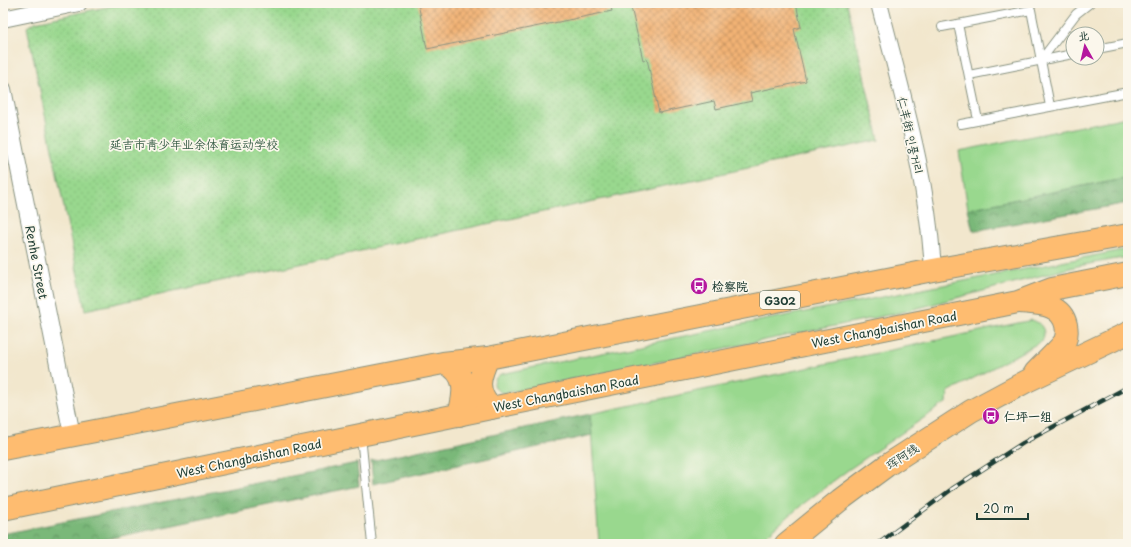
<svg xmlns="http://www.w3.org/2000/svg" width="1131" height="547" viewBox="0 0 1131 547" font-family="'Playpen Sans','LXGW WenKai TC','Poor Story',sans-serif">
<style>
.grass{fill:#99d88e;stroke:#5c8a61}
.forest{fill:url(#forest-crowns);stroke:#4c7a56}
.park{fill:url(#park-dots);stroke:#5c8a61}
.building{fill:url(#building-cross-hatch)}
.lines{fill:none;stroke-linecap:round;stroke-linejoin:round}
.lane-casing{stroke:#889280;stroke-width:10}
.street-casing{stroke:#889280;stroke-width:18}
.primary-casing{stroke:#889280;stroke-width:24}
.highway-casing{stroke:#889280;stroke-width:24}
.lane{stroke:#fff;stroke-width:8}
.street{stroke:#fff;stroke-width:16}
.primary{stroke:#febc70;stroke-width:22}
.highway{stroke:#febc70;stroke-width:22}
.rail-casing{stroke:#1f3d34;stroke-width:4.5}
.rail{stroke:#fbf7ec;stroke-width:3;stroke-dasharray:9;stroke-linecap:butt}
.labels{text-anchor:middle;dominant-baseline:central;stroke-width:3.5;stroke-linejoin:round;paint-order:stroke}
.shield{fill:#fbf7ec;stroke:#61756b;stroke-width:1}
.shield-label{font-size:11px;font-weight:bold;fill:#1f3d34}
.street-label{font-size:12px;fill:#1f3d34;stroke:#fbf7ec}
.park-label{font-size:12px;fill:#375c46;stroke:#fbf7ec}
.poi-label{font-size:12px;font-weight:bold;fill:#1f3d34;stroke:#fbf7ec;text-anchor:start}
</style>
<defs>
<pattern id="forest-crowns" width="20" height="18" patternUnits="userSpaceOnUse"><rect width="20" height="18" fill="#7ab879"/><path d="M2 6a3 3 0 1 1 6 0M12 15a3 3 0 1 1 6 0" fill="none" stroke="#639764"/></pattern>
<pattern id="park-dots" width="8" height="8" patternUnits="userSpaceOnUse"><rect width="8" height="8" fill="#99d88e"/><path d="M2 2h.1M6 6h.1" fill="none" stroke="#83ba7b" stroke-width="1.8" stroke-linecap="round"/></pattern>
<pattern id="building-cross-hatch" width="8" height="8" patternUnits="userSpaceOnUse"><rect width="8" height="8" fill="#f2b274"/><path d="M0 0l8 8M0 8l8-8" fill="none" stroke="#c39260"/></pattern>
</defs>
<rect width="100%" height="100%" fill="#fbf7ec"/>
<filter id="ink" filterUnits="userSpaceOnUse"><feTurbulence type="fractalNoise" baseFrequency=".025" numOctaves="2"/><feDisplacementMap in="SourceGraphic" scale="8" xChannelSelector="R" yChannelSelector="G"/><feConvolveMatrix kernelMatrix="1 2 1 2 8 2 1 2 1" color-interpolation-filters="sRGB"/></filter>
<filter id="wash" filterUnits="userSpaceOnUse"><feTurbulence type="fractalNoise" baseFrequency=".012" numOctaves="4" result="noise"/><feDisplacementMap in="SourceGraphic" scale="16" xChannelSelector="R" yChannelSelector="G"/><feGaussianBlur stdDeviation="0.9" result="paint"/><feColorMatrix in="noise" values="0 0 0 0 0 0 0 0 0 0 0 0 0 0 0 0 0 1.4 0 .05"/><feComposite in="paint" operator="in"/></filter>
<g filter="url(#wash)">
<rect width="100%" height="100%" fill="#f2e7cd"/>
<!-- grass -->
<g class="grass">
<polygon points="1127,117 1128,177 968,209 959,151"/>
<path d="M1128,249V257L1078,266L903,312L505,393C493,392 490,380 501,374L728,327Z"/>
<path d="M1032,320C1042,323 1047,332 1042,341L948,392L947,402L848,470L803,504L756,544H599L590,414Z"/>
</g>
<!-- forest -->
<g class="forest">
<polygon points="1128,177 1128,203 973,231 968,209"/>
<polygon points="590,414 592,435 373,484 371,461"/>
<polygon points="357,463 359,486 83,544 3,544 3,534"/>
</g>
<!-- park -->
<polygon class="park" points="126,3 847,3 879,140 85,310 27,27 35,22"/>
<g id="blocks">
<!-- building -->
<g class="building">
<polygon points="418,3 610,3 612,11 427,49"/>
<polygon points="637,3 796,3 801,27 794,29 806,81 750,93 752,101 716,109 714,101 659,113 647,59 643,60 631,7 638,6"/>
</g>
</g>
</g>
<g filter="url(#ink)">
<use href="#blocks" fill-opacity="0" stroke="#889280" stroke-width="1"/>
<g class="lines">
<defs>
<g id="lane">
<polyline points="958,24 978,120"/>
<polyline points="942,27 1031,10 1050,106"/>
<polyline points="1097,49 1128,43"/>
<polyline points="1041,60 1076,14 1090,3"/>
<polyline points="969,75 1073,54"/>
<polyline points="961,124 1128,92"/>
<polyline points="361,436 372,544"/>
</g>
<g id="street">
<path d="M879,3C901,91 928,179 933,270"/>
<polyline points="3,19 79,3"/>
<polyline points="3,89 72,435"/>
</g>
<g id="primary">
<path d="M446,363C468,375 465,393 459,415"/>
<polyline points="3,449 443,363 488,358"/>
<polyline points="3,509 491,408"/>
</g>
<g id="highway">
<path d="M1128,235L933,270L488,358C479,377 475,391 491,408L1018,302L1052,289L1128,274"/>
<path d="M1020,302C1039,304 1061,303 1066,325C1067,330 1067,336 1065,341C1061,348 1042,365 1035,373"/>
<polyline points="786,544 840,500 886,466 971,411 1027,381 1128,333"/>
</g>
</defs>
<!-- lane casing -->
<use href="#lane" class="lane-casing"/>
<!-- street casing -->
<use href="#street" class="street-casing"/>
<!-- primary casing -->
<use href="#primary" class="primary-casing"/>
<!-- highway casing -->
<use href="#highway" class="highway-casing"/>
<!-- lane -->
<use href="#lane" class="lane"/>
<!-- street -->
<use href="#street" class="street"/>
<!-- primary -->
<use href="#primary" class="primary"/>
<!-- highway -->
<use href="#highway" class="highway"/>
<defs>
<polyline id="rail" points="878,544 952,489 1023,443 1128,387"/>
</defs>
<!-- rail casing -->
<use href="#rail" class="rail-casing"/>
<!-- rail -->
<use href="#rail" class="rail"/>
</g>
</g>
<!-- icons -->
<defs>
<symbol id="bus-disc" viewBox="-11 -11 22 22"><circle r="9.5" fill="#b5179e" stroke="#fbf7ec"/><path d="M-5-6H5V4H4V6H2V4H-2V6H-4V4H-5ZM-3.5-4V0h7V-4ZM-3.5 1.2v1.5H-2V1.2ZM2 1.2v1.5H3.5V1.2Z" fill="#fff"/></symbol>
</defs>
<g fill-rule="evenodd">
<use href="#bus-disc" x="689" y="276" width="20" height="20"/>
<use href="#bus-disc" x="981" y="406" width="20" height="20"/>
</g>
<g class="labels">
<!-- shield labels -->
<rect class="shield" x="760" y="291" width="40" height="18" rx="3"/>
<g class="shield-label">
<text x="780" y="300">G302</text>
</g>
<!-- street labels -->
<g class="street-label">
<text transform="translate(911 135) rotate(77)">仁丰街 인풍거리</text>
<text transform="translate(37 262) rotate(79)">Renhe Street</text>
<text transform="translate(884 329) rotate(-11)">West Changbaishan Road</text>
<text transform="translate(566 393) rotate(-11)">West Changbaishan Road</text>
<text transform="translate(902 456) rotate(-33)">珲阿线</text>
<text transform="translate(249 458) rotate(-12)">West Changbaishan Road</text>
</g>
<!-- park labels -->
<g class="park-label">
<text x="194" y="144">延吉市青少年业余体育运动学校</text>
</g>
<!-- poi labels -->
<g class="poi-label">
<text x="712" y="286">检察院</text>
<text x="1004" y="416">仁坪一组</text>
</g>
</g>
<!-- margin -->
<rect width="1131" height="547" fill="none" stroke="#fbf7ec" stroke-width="16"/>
<!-- north arrow -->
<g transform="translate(1085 46) rotate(352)"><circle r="19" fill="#fbf7ec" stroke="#a3ada2"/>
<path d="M0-3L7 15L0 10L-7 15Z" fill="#b5179e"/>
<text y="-6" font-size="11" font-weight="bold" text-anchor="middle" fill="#1f3d34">北</text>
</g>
<!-- scale -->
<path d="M977 513v6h51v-6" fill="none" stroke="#1f3d34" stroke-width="2"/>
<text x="983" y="513" font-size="12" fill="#1f3d34" stroke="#fbf7ec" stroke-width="3" paint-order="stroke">20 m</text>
</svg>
